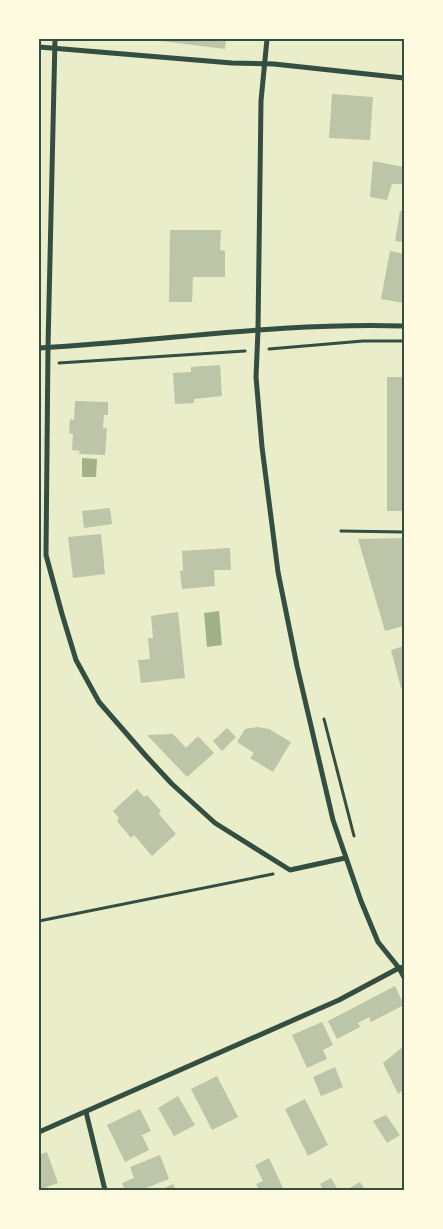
<svg xmlns="http://www.w3.org/2000/svg" width="443" height="1229" viewBox="0 0 443 1229" font-family="'Sofia Sans Condensed',sans-serif">
<style>
.water{fill:#a3b18a}
.building{fill:#bcc5a7}
.lines{fill:none;stroke-linecap:round;stroke-linejoin:round}
.path{stroke:#344e41;stroke-width:3}
.minor{stroke:#344e41;stroke-width:5}
.neatline{fill:none;stroke:#344e41;stroke-width:2}
</style>
<rect width="100%" height="100%" fill="#e9edc9"/>
<!-- water -->
<g class="water">
<polygon points="82,458 97,459 96,477 82,477"/>
<polygon points="219,611 222,645 207,647 204,613"/>
</g>
<!-- building -->
<g class="building">
<polygon points="161,39 226,39 225,49 161,41"/>
<polygon points="332,94 373,97 370,140 329,138"/>
<polygon points="373,161 404,167 404,184 392,184 387,200 370,197"/>
<polygon points="400,211 404,212 404,242 395,241"/>
<polygon points="170,230 221,230 220,250 225,251 225,277 193,277 192,302 169,302"/>
<polygon points="390,251 404,254 404,303 381,299"/>
<polygon points="220,365 222,396 194,399 194,403 175,404 173,373 191,372 191,367"/>
<rect x="387" y="377" width="17" height="134"/>
<polygon points="75,401 108,402 108,415 104,415 103,428 107,428 105,455 79,454 80,451 72,450 73,434 69,433 70,419 74,420"/>
<polygon points="110,508 112,524 84,528 82,511"/>
<polygon points="101,534 105,574 73,578 68,537"/>
<polygon points="404,538 404,626 385,631 358,539"/>
<polygon points="230,548 231,570 214,570 215,586 182,589 180,571 183,571 182,551"/>
<polygon points="178,612 185,678 141,683 138,660 150,659 148,638 153,638 151,616"/>
<polygon points="404,646 404,687 401,688 391,650"/>
<polygon points="258,727 269,729 291,742 273,772 250,758 254,753 237,742 245,729"/>
<polygon points="227,728 236,737 222,751 213,741"/>
<polygon points="173,734 186,748 198,736 214,753 187,777 147,735"/>
<polygon points="137,789 144,797 147,795 161,811 159,814 176,834 152,856 134,835 131,838 117,821 119,818 113,811"/>
<polygon points="395,986 404,1005 371,1022 369,1017 358,1023 360,1027 337,1039 328,1021"/>
<polygon points="322,1022 333,1045 323,1050 327,1059 307,1068 292,1035"/>
<polygon points="404,1046 404,1089 398,1094 383,1063"/>
<polygon points="335,1067 343,1087 321,1096 313,1077"/>
<polygon points="217,1076 238,1117 212,1130 191,1089"/>
<polygon points="178,1096 195,1125 174,1136 158,1108"/>
<polygon points="305,1099 328,1145 308,1156 285,1109"/>
<polygon points="140,1109 151,1131 142,1135 149,1150 125,1162 107,1125"/>
<polygon points="386,1115 400,1135 387,1143 373,1121"/>
<polygon points="47,1152 58,1183 39,1190 39,1155"/>
<polygon points="160,1155 169,1179 141,1190 125,1190 122,1183 134,1178 130,1167"/>
<polygon points="269,1158 284,1190 252,1190 258,1188 256,1184 263,1181 255,1165"/>
<polygon points="331,1178 338,1190 323,1190 320,1184"/>
<polygon points="360,1182 365,1190 346,1190"/>
<polygon points="173,1184 176,1190 160,1190"/>
</g>
<g class="lines">
<!-- path -->
<g class="path">
<polyline points="269,349 363,341 404,341"/>
<polyline points="59,363 245,351"/>
<polyline points="341,531 404,532"/>
<polyline points="324,719 354,836"/>
<polyline points="39,921 273,874"/>
</g>
<!-- minor -->
<g class="minor">
<polyline points="55,39 48,347 46,555 62,614 76,660 99,702 146,756 172,784 215,823 290,870 345,858"/>
<polyline points="267,39 261,101 258,330 256,377 262,447 278,572 297,666 333,820 361,901 378,942 399,968 404,977"/>
<polyline points="39,47 232,63 274,64 404,78"/>
<path d="M39,348C161,341 282,322 404,326"/>
<polyline points="86,1112 105,1190"/>
<polyline points="39,1132 339,1000 399,968 404,967"/>
</g>
</g>
<!-- border -->
<rect width="443" height="1229" fill="none" stroke="#fefae0" stroke-width="80"/>
<rect x="40" y="40" width="363" height="1149" class="neatline"/>
</svg>
